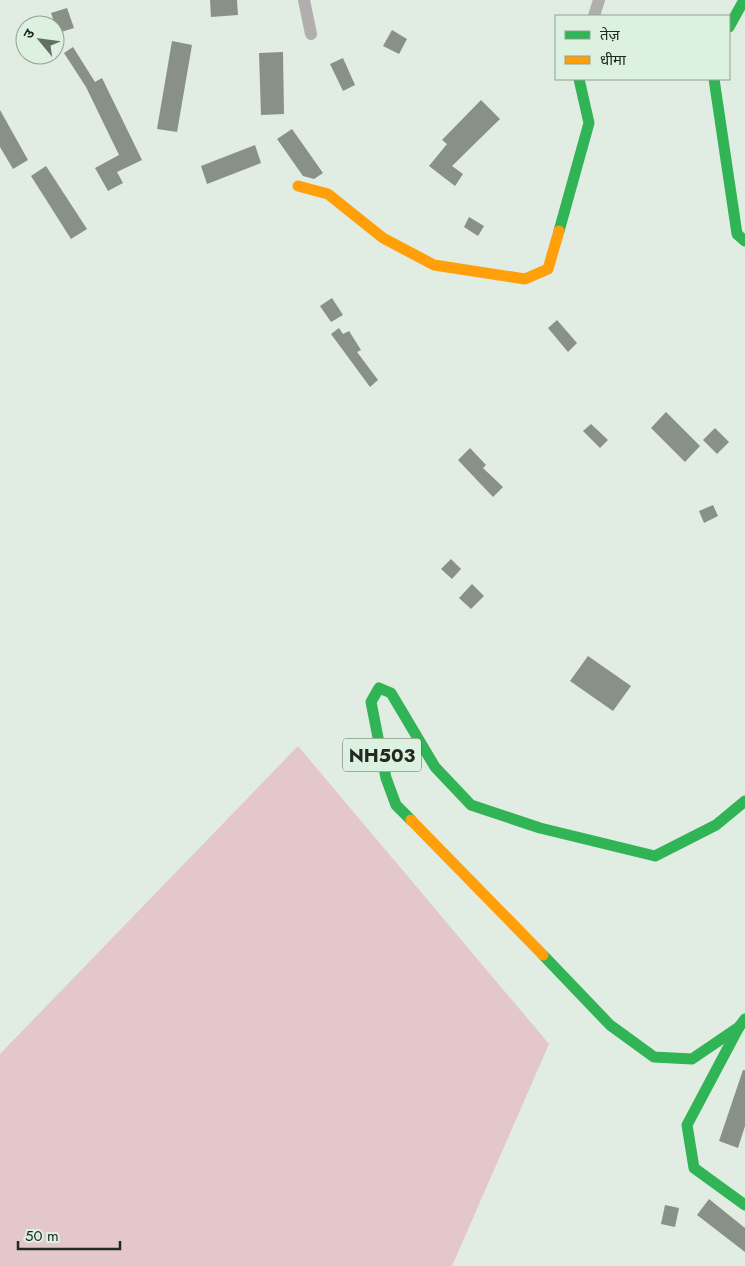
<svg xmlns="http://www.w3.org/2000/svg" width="745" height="1266" viewBox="0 0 745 1266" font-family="Jost,'Noto Sans Devanagari',sans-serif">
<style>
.green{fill:#e3c7cb}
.building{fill:#889088}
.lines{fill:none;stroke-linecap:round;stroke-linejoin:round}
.street{stroke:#b1afae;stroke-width:12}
.fast{stroke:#30b455;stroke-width:11}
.slow{stroke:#ff9f0a;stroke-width:11}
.labels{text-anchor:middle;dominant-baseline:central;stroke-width:5;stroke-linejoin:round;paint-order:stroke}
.shield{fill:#dcf1df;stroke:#5a665b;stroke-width:1}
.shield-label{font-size:19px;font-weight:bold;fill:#222a23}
</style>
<rect width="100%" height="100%" fill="#e1ece2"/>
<!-- green -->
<polygon class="green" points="298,746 549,1044 452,1266 0,1266 0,1054"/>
<!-- building -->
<g class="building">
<polygon points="210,0 237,0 238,15 211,17"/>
<polygon points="67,8 74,28 58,33 51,13"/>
<polygon points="392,30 407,39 399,54 383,46"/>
<polygon points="172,41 192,45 177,132 157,129"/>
<polygon points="73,47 95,82 102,78 142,160 117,172 123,183 108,191 95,168 119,155 86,87 64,53"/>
<polygon points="283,52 284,114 261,115 259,53"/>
<polygon points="343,58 355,85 343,91 330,64"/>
<polygon points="481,100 500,119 452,166 463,174 455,186 429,166 447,144 442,140"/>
<polygon points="0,110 28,160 13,169 0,147"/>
<polygon points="292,129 323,173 314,179 303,176 277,139"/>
<polygon points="255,145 261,163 207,184 201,166"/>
<polygon points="46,166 87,229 71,239 31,176"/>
<polygon points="469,217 484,226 478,236 464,227"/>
<polygon points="332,298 343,315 331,322 320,306"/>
<polygon points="557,320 577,343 568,352 548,328"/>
<polygon points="339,328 343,334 349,331 361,350 357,352 378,380 370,387 331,334"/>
<polygon points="666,412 700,446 685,462 651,428"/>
<polygon points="591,424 608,440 600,448 583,431"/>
<polygon points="715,428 729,442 717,454 703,440"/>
<polygon points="470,448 486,465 483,468 503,487 493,497 458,460"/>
<polygon points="713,505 718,516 704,523 699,511"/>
<polygon points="451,559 461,569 452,579 441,569"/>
<polygon points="472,584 484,596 471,609 459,598"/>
<polygon points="588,656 631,686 613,711 570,681"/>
<polygon points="743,1070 745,1070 745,1126 738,1148 719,1141"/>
<polygon points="709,1199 745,1228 745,1252 697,1215"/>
<polygon points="665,1205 679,1208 675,1227 661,1224"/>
</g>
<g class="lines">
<!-- street -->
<g class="street">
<polyline points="304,0 311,34"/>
<polyline points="594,16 599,0"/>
</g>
<!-- fast -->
<g class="fast">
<polyline points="729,27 744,0"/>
<polyline points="714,79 737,234 745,241"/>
<polyline points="559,231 589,123 579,79"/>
<polyline points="411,820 396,805 386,778 371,702 379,688 391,693 435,767 471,805 540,828 655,856 716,825 745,801"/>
<polyline points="543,955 610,1025 654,1057 692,1059 739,1027 745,1019"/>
<polyline points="739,1027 687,1125 694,1168 745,1205"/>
</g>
<!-- slow -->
<g class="slow">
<polyline points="298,186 328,194 383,238 434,265 525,279 548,269 559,231"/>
<polyline points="411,820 543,955"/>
</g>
</g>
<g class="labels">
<!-- shield labels -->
<rect class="shield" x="343" y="738.5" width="78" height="33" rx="4"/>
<g class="shield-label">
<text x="382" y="755">NH503</text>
</g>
</g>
<!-- legend -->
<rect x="555" y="15" width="175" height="65" fill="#dcf1df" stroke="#92a194"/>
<rect x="565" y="31" width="25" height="8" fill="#30b455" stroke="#92a194"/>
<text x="600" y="40" font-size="15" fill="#222a23">तेज़</text>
<rect x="565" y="56" width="25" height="8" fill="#ff9f0a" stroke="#92a194"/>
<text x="600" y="65" font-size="15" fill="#222a23">धीमा</text>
<!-- north arrow -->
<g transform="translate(40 40) rotate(299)"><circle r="24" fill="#dcf1df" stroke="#92a194"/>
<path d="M0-4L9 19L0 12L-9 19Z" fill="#656e66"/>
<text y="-8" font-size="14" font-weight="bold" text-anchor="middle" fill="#222a23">उ</text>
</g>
<!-- scale -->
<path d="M18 1241v8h102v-8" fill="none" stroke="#222a23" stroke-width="2.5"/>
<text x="25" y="1241" font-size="15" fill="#222a23" stroke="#dcf1df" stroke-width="4" paint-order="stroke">50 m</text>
</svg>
